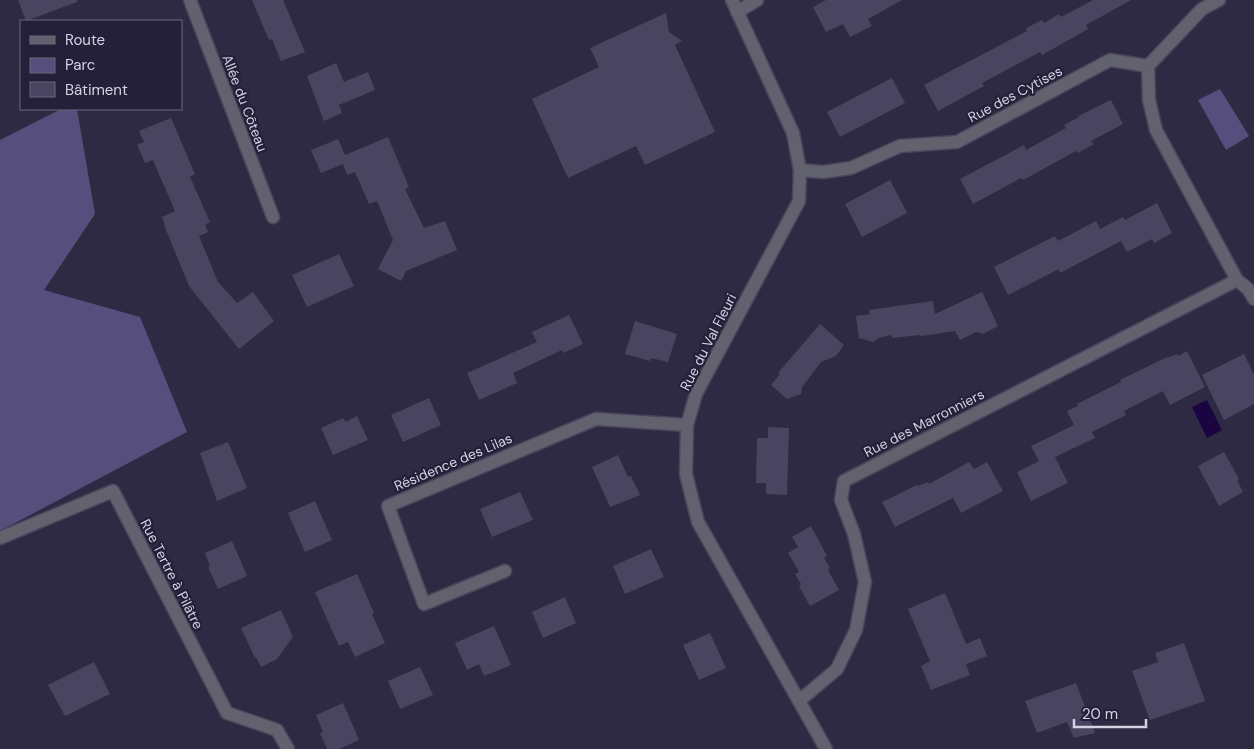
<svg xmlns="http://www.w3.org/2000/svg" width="1254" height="749" viewBox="0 0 1254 749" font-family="'DM Sans',sans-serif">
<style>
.green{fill:#564e7c}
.water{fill:#1a0441}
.building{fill:#494561}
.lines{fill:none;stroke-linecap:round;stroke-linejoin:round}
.minor-casing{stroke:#49455c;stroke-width:15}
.minor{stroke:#62616e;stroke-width:12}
.labels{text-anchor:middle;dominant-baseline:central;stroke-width:4.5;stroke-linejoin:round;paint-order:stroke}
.street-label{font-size:14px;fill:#d4d2e2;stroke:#242039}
</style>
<rect width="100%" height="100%" fill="#2e2a43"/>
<!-- green -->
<g class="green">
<polygon points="1220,89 1249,136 1226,150 1198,100"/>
<polygon points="61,109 77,109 95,214 44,290 140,317 187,432 0,531 0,140"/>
</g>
<!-- water -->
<polygon class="water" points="1207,400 1222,430 1207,438 1192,407"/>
<!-- building -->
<g class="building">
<polygon points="18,0 77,0 77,2 26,21"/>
<polygon points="252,0 283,0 305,52 281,61 272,39 269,40"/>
<polygon points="826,0 902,0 868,19 872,26 850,37 843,24 826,32 813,7"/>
<polygon points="1093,0 1131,0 1086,25 1088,29 1042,55 1040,52 982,83 984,86 938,111 924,85 1027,31 1026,28 1042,20 1044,23 1059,14 1061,17"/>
<polygon points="666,13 669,32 682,41 675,45 715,132 645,165 636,146 568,178 532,99 599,67 590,48"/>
<polygon points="336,63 344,82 368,72 375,90 339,105 342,113 324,121 307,76"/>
<polygon points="892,78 905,103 840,137 827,112"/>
<polygon points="1111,100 1123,124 1091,141 1094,144 1078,153 1076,151 1023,180 1021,178 973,204 960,179 1024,145 1026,150 1066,128 1064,125 1079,117 1078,116"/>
<polygon points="171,118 195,174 190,177 210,222 205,225 208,232 199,236 218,282 237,303 253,292 274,321 239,349 189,286 164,225 165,225 162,217 175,211 153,160 145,163 137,145 144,142 139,131"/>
<polygon points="388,137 409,187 405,189 424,228 445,221 457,250 406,271 401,281 378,269 393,240 377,201 369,204 355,172 347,175 343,164 321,173 311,150 338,139 345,155"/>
<polygon points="890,180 907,213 862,237 845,204"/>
<polygon points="1157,203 1172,233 1154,243 1152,239 1127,252 1121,241 1060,273 1059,269 1008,295 994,267 1055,236 1058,241 1096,221 1100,229 1123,217 1125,220"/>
<polygon points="339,254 354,286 307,307 292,275"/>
<polygon points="982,292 998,326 983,334 976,332 960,340 955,331 921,336 920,335 892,338 891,335 879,338 873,342 859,338 856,316 870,314 869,310 933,301 935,314"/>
<polygon points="569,315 583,344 563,353 562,350 513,373 517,383 479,400 467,373 537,342 532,332"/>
<polygon points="635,321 677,334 668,362 651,358 650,361 625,354"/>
<polygon points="820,324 844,345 836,356 821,362 802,387 801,394 787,399 771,385 780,374 778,373"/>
<polygon points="1187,351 1205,387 1170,405 1163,391 1124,411 1126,415 1092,432 1095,438 1055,457 1068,483 1031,501 1017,472 1039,461 1031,446 1074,425 1067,411 1078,406 1077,404 1121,382 1120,380 1167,357 1167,358 1177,354 1178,356"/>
<polygon points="1244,354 1254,375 1254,404 1224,420 1202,375"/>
<polygon points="429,398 441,425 403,442 391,415"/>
<polygon points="357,416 368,440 333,455 321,428 343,418 346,422"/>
<polygon points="768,427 789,428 787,495 766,494 766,483 756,483 757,438 768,438"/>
<polygon points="228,442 247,488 217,501 200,453"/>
<polygon points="1224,452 1239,479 1237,480 1243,492 1219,506 1198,466"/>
<polygon points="618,455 628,477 631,476 640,495 610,507 592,467"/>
<polygon points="969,462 974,469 987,462 1003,491 961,513 953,498 895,527 882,502 917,485 918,486 928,482 929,484"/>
<polygon points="520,492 533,520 492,537 480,509"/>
<polygon points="315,501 332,540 305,552 288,513"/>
<polygon points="811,526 827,556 824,558 830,568 828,570 839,590 810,606 799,586 801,584 795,574 799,572 788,553 798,547 792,537"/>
<polygon points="232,541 247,576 218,589 208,567 210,566 205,553"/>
<polygon points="651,549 664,577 625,594 613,566"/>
<polygon points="357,574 374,613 372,614 385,643 355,657 348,642 339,646 315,592"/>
<polygon points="945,593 966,644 980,638 987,656 966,664 970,675 931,690 921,666 930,661 908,609"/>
<polygon points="565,597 576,623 543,638 532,612"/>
<polygon points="281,610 293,637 277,659 261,667 256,657 255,658 241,628"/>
<polygon points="494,626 511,665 484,676 479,664 467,670 455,643"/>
<polygon points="710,633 726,668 699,680 683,645"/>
<polygon points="1184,643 1205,701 1150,720 1132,671 1158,662 1155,653"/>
<polygon points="94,662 110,694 65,716 48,685"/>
<polygon points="420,667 433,695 400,709 388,681"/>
<polygon points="1076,683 1095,733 1074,738 1067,722 1037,733 1025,701"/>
<polygon points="343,703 359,740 339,749 327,749 320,733 323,732 316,715"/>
</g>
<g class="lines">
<defs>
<g id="minor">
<polyline points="190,0 273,217"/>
<polyline points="732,0 793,133 800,170 799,201 696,394 687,425 686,474 698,522 826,749"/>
<polyline points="737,12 757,0"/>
<polyline points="1148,66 1149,100 1156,130 1237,280 1248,289 1254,299"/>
<polyline points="800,170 823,172 851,168 900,146 957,142 1110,60 1148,66 1202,9 1219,0"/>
<polyline points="0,538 113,491 227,713 277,730 288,749"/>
<polyline points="505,571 424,604 388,506 596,419 687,425"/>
<polyline points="799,701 837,669 856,630 865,582 854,534 841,500 844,481 1237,280"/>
</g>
</defs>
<!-- minor casing -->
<use href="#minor" class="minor-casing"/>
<!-- minor -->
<use href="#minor" class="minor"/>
</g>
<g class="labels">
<!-- street labels -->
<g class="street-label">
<text transform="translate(1015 94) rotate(-28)">Rue des Cytises</text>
<text transform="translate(245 103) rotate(69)">Allée du Côteau</text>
<text transform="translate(708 342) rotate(-63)">Rue du Val Fleuri</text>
<text transform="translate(924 423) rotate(-27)">Rue des Marronniers</text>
<text transform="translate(453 462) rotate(-23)">Résidence des Lilas</text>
<text transform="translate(172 574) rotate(63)">Rue Tertre à Pilâtre</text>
</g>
</g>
<!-- legend -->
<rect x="20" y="20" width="162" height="90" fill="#242039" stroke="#6a677d"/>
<rect x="30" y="36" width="25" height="8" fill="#62616e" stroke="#6a677d"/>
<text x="65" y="45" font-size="15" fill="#d4d2e2">Route</text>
<rect x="30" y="58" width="25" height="15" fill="#564e7c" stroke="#6a677d"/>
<text x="65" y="70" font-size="15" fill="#d4d2e2">Parc</text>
<rect x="30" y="82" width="25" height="15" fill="#494561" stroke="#6a677d"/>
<text x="65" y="95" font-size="15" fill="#d4d2e2">Bâtiment</text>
<!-- scale -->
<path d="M1074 719v8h72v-8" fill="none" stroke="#d4d2e2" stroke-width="2.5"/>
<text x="1082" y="719" font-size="15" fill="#d4d2e2" stroke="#242039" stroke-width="4" paint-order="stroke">20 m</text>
</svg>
